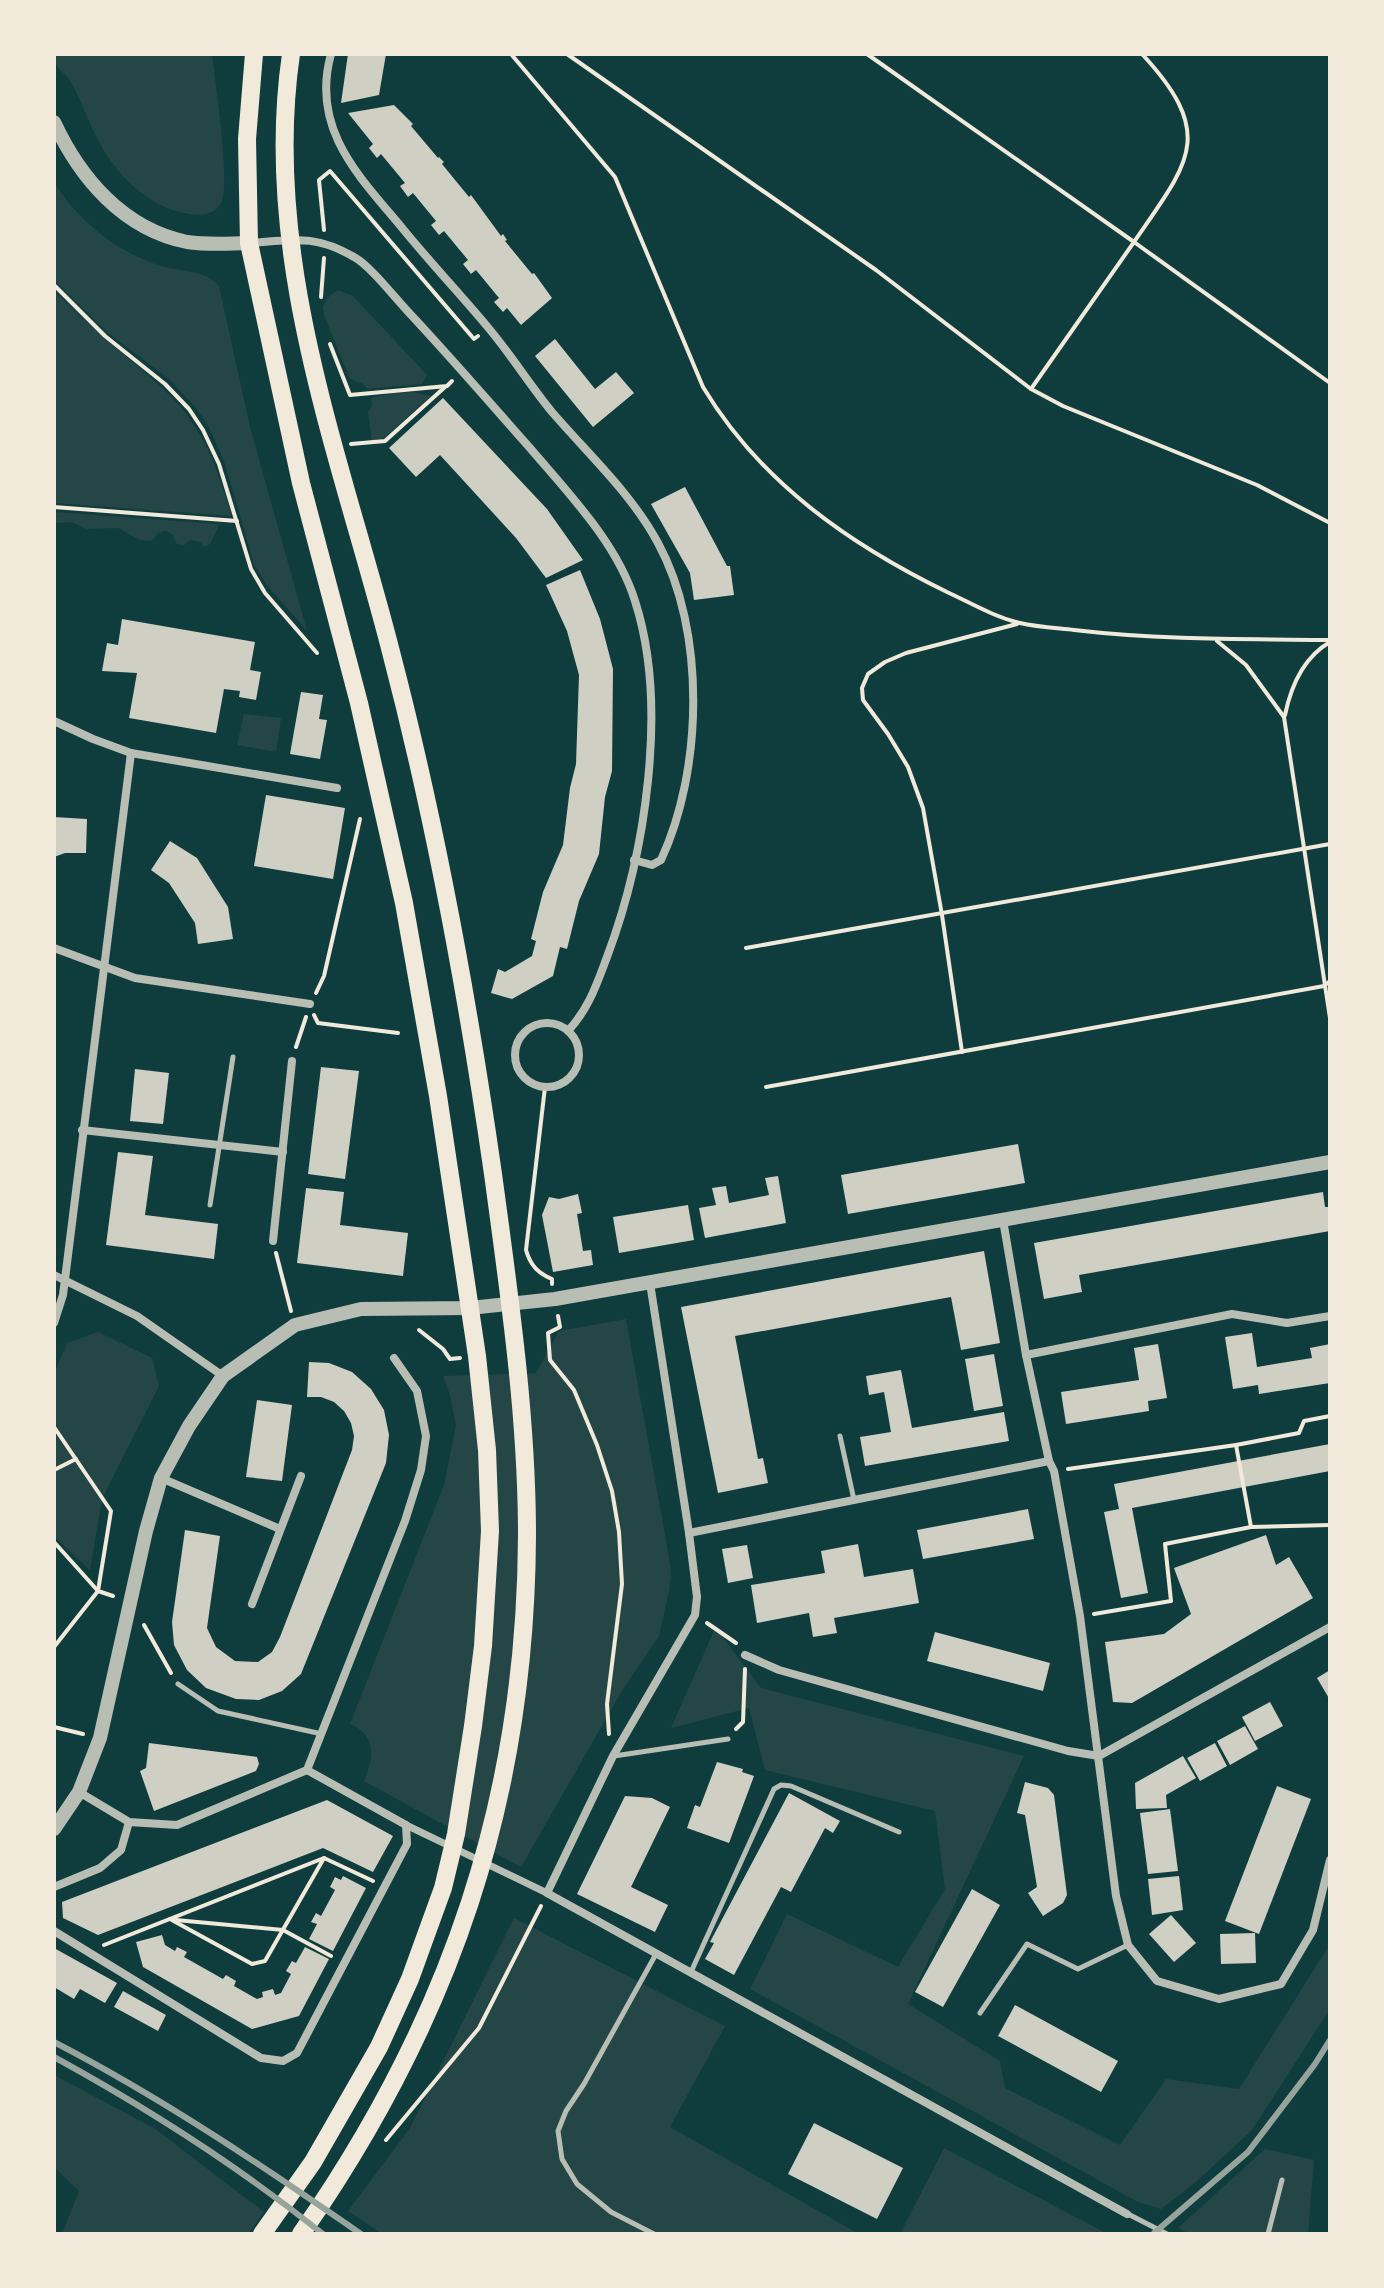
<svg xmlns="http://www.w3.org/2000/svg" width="1384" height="2288" viewBox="0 0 1384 2288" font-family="'Noto Sans',sans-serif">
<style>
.green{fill:#244646}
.building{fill:#cfcfc3}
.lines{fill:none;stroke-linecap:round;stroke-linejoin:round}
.path{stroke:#f1e9da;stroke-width:4}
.service{stroke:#b8beb3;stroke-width:5}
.pedestrian{stroke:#b8beb3;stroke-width:7}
.minor{stroke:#b8beb3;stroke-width:8}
.tertiary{stroke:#b8beb3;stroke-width:14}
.primary{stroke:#f1e9da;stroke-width:18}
.rail{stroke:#97a49c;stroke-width:6}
</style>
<rect width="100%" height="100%" fill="#0f3d3e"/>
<!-- green -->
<g class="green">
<path d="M54,54H212C215,81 230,181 222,201C217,214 203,216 190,214C147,208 113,172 95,134C87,118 81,100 72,84C65,71 54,70 54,54Z"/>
<path d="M54,182C79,222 117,252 161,266C181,272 204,269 219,286L250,427L307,631L266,584L254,564L225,464L210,429L197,409L169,379L108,333L54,280Z"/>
<polygon points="338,290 353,296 427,375 422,384 368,389 363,384 350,379 324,315 323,307 327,298"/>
<path d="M54,291C71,307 87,323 104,338C158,384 197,408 220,480C224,492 229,504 231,516L54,503Z"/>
<polygon points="412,392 431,396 385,437 372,441 368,412 372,406 371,398 395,393"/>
<polygon points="54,512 218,524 225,524 219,525 210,544 204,547 201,542 190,540 184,545 177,544 172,534 166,531 158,533 152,541 140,540 118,528 87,529 71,522 54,523"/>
<polygon points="244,714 281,718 276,752 237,745"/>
<path d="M626,1319L666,1540L671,1572L669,1591L659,1636L623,1689L521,1867L364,1781C374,1758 377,1735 350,1724L444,1485L456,1425L450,1395L443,1376L536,1373L559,1331Z"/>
<polygon points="98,1332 152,1358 159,1386 102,1499 90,1570 54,1536 54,1374 67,1343"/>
<polygon points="714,1631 722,1636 761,1688 1024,1756 908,2004 1000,2061 1005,2088 1120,2145 1166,2079 1239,2089 1330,1944 1330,2009 1252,2130 1196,2182 1161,2209 1138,2202 750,1989 787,1914 898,1967 945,1889 935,1811 765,1770 749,1708 671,1728"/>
<polygon points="514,1918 725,2026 670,2127 859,2234 382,2234 348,2211 410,2128"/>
<polygon points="54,2075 154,2128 264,2212 248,2234 62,2234 79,2191 54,2167"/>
<polygon points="944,2148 1108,2234 900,2234"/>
<polygon points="1265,2149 1314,2160 1308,2234 1190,2234 1178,2228"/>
</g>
<!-- building -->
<g class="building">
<polygon points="348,54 386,54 379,95 341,103"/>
<polygon points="394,105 413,124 411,126 438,158 439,157 444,162 442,164 469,197 471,195 501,236 503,234 507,240 505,241 532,274 534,273 552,298 521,325 507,308 503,312 494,302 499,298 476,270 471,274 463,264 468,260 444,231 439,235 431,225 436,221 413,193 408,197 400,186 405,183 381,154 377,158 369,148 373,144 348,113"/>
<polygon points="555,339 595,389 616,372 634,393 593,427 535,356"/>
<polygon points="443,398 547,509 583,560 546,578 516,538 440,455 416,477 389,448"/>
<polygon points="685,487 727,566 730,566 734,595 694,600 690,573 651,504"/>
<polygon points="580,570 600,619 613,669 612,771 605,797 599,854 579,901 567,949 560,947 553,976 512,999 491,993 498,969 505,972 532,956 536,941 531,939 543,892 563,845 570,788 576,764 579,675 567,631 546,585"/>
<polygon points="122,619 255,642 250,670 261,672 256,700 239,697 240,691 224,689 216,733 129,718 137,673 102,671 107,643 118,645"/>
<polygon points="301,692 323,695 319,719 327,720 320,759 290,754"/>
<polygon points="266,795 345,808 333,879 254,866"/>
<polygon points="54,817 87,819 86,853 65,853 54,857"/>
<polygon points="170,841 197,858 228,907 233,939 198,944 195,923 169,883 151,870"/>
<polygon points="321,1067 359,1071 345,1179 308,1174"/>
<polygon points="135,1069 169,1073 163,1124 130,1121"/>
<polygon points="1018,1144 1025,1183 848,1214 841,1175"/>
<polygon points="118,1152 153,1156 145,1215 218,1224 214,1259 106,1245"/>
<polygon points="778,1176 786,1223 705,1238 699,1208 716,1205 712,1188 726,1186 729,1203 769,1195 765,1178"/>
<polygon points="306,1188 344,1192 340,1225 408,1233 403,1276 297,1263"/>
<polygon points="1323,1192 1325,1207 1330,1207 1330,1231 1079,1275 1082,1292 1044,1299 1034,1243"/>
<polygon points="578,1194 582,1213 577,1214 583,1251 591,1250 593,1265 553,1272 542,1215 549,1197 559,1199"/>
<polygon points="688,1205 694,1240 619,1253 613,1217"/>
<polygon points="984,1251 1000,1343 961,1350 951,1297 735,1336 758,1459 763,1458 768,1483 718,1493 681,1307"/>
<polygon points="1252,1333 1257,1367 1312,1358 1310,1348 1330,1344 1330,1383 1259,1394 1258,1385 1233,1389 1225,1337"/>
<polygon points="1158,1344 1167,1398 1148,1401 1149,1411 1066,1424 1061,1392 1139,1380 1134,1348"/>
<polygon points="994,1354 1003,1406 974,1411 965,1359"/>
<polygon points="309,1362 329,1363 352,1372 371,1389 384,1410 389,1435 386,1463 301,1674 282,1691 259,1700 236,1699 206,1688 187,1670 174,1645 172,1622 185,1530 220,1536 207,1628 216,1647 235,1661 258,1662 272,1652 280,1637 352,1450 354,1436 351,1423 344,1411 334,1402 321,1397 307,1397"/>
<polygon points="901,1370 912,1428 1004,1412 1009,1441 865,1466 860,1437 891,1432 884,1392 869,1395 866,1376"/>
<polygon points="257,1400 292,1405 282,1481 246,1477"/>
<polygon points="1330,1444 1330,1471 1132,1508 1148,1593 1121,1598 1104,1512 1119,1509 1114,1484"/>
<polygon points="1028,1509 1034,1539 923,1559 917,1530"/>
<polygon points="1266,1535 1276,1565 1289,1557 1313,1598 1132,1703 1113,1702 1105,1642 1164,1634 1191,1614 1174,1568"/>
<polygon points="858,1544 864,1577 913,1569 919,1603 834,1618 837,1633 813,1637 809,1613 757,1623 751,1585 825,1573 821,1551"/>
<polygon points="747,1545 753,1578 728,1583 722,1549"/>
<polygon points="935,1632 1050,1663 1043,1691 927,1661"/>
<polygon points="1330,1670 1330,1700 1317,1678"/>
<polygon points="1270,1702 1283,1726 1255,1741 1242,1717"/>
<polygon points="1245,1726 1258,1749 1230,1765 1217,1741"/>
<polygon points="149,1743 257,1757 259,1764 256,1771 154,1811 140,1771 146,1768"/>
<polygon points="1215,1743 1227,1766 1200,1781 1187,1758"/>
<polygon points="1183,1756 1196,1778 1166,1795 1167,1808 1136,1809 1135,1783"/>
<polygon points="717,1762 743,1769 742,1772 754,1776 729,1843 687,1828 695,1805 700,1807"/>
<polygon points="1025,1782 1048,1788 1054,1795 1067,1895 1063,1903 1043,1916 1028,1893 1037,1887 1025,1815 1017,1813"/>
<polygon points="1277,1786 1311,1799 1259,1934 1225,1921"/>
<polygon points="789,1793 840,1821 833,1833 825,1828 791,1892 781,1887 734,1975 705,1959 714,1943 710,1942"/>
<polygon points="625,1796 652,1798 670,1807 631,1887 668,1905 655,1932 577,1894"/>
<polygon points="327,1800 393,1836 373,1872 323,1848 98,1935 63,1918 62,1902"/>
<polygon points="1170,1809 1178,1871 1148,1874 1140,1813"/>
<polygon points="343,1876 366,1888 333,1951 309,1939 317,1924 311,1922 316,1913 321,1916 335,1890 330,1887 335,1877 341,1880"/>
<polygon points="1179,1876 1183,1910 1152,1915 1148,1879"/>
<polygon points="972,1889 1000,1905 943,2007 915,1992"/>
<polygon points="1171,1915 1196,1943 1174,1962 1149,1934"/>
<polygon points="1255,1933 1256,1963 1221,1964 1220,1934"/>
<polygon points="162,1935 165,1945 175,1951 177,1947 187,1952 184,1957 223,1979 226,1975 236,1981 234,1986 257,1999 263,1997 262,1992 273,1989 275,1995 281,1993 291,1974 286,1971 292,1961 296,1963 305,1947 329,1959 299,2016 252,2029 143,1967 136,1942"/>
<polygon points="54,1948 117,1983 105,2003 80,1989 74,1999 54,1987"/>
<polygon points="123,1991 166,2015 158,2031 114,2007"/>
<polygon points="1015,2005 1118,2061 1101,2092 998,2036"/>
<polygon points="814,2123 903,2168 877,2219 788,2174"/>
</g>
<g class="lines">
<!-- path -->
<g class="path">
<path d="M511,54L615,177L703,387C760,482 849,544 947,592C971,603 994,617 1020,623C1037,627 1056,628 1074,630C1159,640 1244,639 1330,640"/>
<polyline points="567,54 876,270 1031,389 1063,406 1257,485 1330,523"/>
<path d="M867,54L1134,242C1189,162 1217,135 1142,54"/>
<polyline points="324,230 319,180 330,171 474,339 478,336"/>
<polyline points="54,285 105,336 165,384 189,409 203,430 219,464 251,569 265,593 317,653"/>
<polyline points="321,297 324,258"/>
<polyline points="330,344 350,395 447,386 452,381"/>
<polyline points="1031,389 1134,242 1330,383"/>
<polyline points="351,444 385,441 445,387"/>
<polyline points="54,507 237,521"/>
<polyline points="1217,641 1246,665 1284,717 1330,1018"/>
<path d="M1285,715C1291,686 1304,657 1330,642"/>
<polyline points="746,948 1330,844"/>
<polyline points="316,993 324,976 360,819"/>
<polyline points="314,1015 318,1023 398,1033"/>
<polyline points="296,1047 306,1017"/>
<polyline points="962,1052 942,915 923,808 908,767 888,734 863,700 862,688 868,674 885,662 906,653 1017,624"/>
<path d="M545,1087L526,1250C530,1264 537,1273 552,1279V1284"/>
<polyline points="766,1087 1324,986 1330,981"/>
<polyline points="276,1253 291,1311"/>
<polyline points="558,1316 560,1327 548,1333 550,1360 574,1390 597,1445 612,1491 619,1532 622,1584 607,1704 609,1734"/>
<polyline points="419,1330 443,1349 450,1359 460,1358"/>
<polyline points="54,1427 111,1511 98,1591 54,1647"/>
<polyline points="1236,1445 1251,1527"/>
<polyline points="1068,1469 1236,1445 1299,1433 1304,1421 1330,1416"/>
<polyline points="54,1470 76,1459"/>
<polyline points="54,1542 98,1591 113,1596"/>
<polyline points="1094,1614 1171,1601 1165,1544 1251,1527 1330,1525"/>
<polyline points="707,1623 736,1643"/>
<polyline points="144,1625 171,1673"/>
<polyline points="54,1727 83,1734"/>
<polyline points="736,1729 743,1722 745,1669"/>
<polyline points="170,1919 252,1964 265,1961 324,1858"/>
<polyline points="176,1920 283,1930 331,1956"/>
<polyline points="104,1945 324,1858 373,1881"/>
<polyline points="386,2140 479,2028 541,1906"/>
</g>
<!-- service -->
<g class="service">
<polyline points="210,1205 233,1057"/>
<polyline points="840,1436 854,1500"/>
<polyline points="178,1684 218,1711 322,1734"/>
<polyline points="614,1756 728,1739"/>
<polyline points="691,1972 774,1789 781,1785 791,1786 899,1832"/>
<polyline points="980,2013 1027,1944 1078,1969 1128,1945"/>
<polyline points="1128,2214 1167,2234"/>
<polyline points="654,2234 611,2212 577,2184 562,2159 558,2131 566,2111 584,2084 656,1954"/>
<polyline points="1268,2234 1282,2180"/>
</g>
<!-- pedestrian -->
<polyline class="pedestrian" points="406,1825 547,1893"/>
<!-- minor -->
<g class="minor">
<path d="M331,54C310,130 360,177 403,229C430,262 459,293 486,325C510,353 529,384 552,412C589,455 631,493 658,543C706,631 703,770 661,860L652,865L634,860"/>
<path d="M249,243C293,240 315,234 354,257C371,266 398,302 413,317C453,360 491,404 530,448C569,494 617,543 635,601C669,706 645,856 607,957C596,986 589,1008 568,1031"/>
<polyline points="54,721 93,739 131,753 337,788"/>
<polyline points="54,948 135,978 310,1004"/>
<circle cx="547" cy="1055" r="32"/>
<polyline points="82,1130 283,1152"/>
<polyline points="1003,1220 1026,1355 1049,1461 1054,1471 1080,1616 1116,1896 1128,1945 1157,1981 1219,1999 1281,1984 1313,1930 1330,1860"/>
<polyline points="273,1241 292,1061"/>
<polyline points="54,1275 137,1316 223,1376"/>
<polyline points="650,1283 689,1533 697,1597 695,1615 613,1756 547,1893 1127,2214"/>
<polyline points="54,1323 63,1295 131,753"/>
<polyline points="1026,1355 1232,1314 1287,1323 1330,1316"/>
<polyline points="161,1478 280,1529"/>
<polyline points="689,1533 1049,1461"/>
<polyline points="252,1604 301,1476"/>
<polyline points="745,1655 779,1670 1068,1751 1099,1756 1330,1627"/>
<polyline points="79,1792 129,1822 177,1825 307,1770 405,1521 421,1470 426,1436 417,1391 394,1358"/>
<polyline points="54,1887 100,1868 121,1850 129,1822"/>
<polyline points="54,1931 261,2058 283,2061 297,2053 407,1844 406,1825 307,1770"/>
</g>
<!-- tertiary -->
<g class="tertiary">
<path d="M54,122C80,178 123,229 187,242C207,245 228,244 249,243"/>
<polyline points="54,1829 79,1792 100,1738 146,1531 161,1478 189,1426 223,1376 295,1325 361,1309 470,1308 555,1299 1330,1162"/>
</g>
<!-- primary -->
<g class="primary">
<polyline points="254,54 247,139 249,243 301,483 359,703 404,903 438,1096 477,1356 487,1450 490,1531 483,1646 473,1726 456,1834 443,1888 410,1979 379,2047 313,2162 262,2234"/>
<path d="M291,54C261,259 341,457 391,652C436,824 468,999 493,1174C509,1293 527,1415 527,1535C526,1798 451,2019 301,2234"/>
</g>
<!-- rail -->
<g class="rail">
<path d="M54,2042C162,2098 261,2165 361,2234"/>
<path d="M54,2057C149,2109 238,2166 323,2234"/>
<polyline points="1153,2234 1248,2152 1315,2064 1330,2040"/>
</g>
</g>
<!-- border -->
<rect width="1384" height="2288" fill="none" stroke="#f1e9da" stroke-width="112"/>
</svg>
